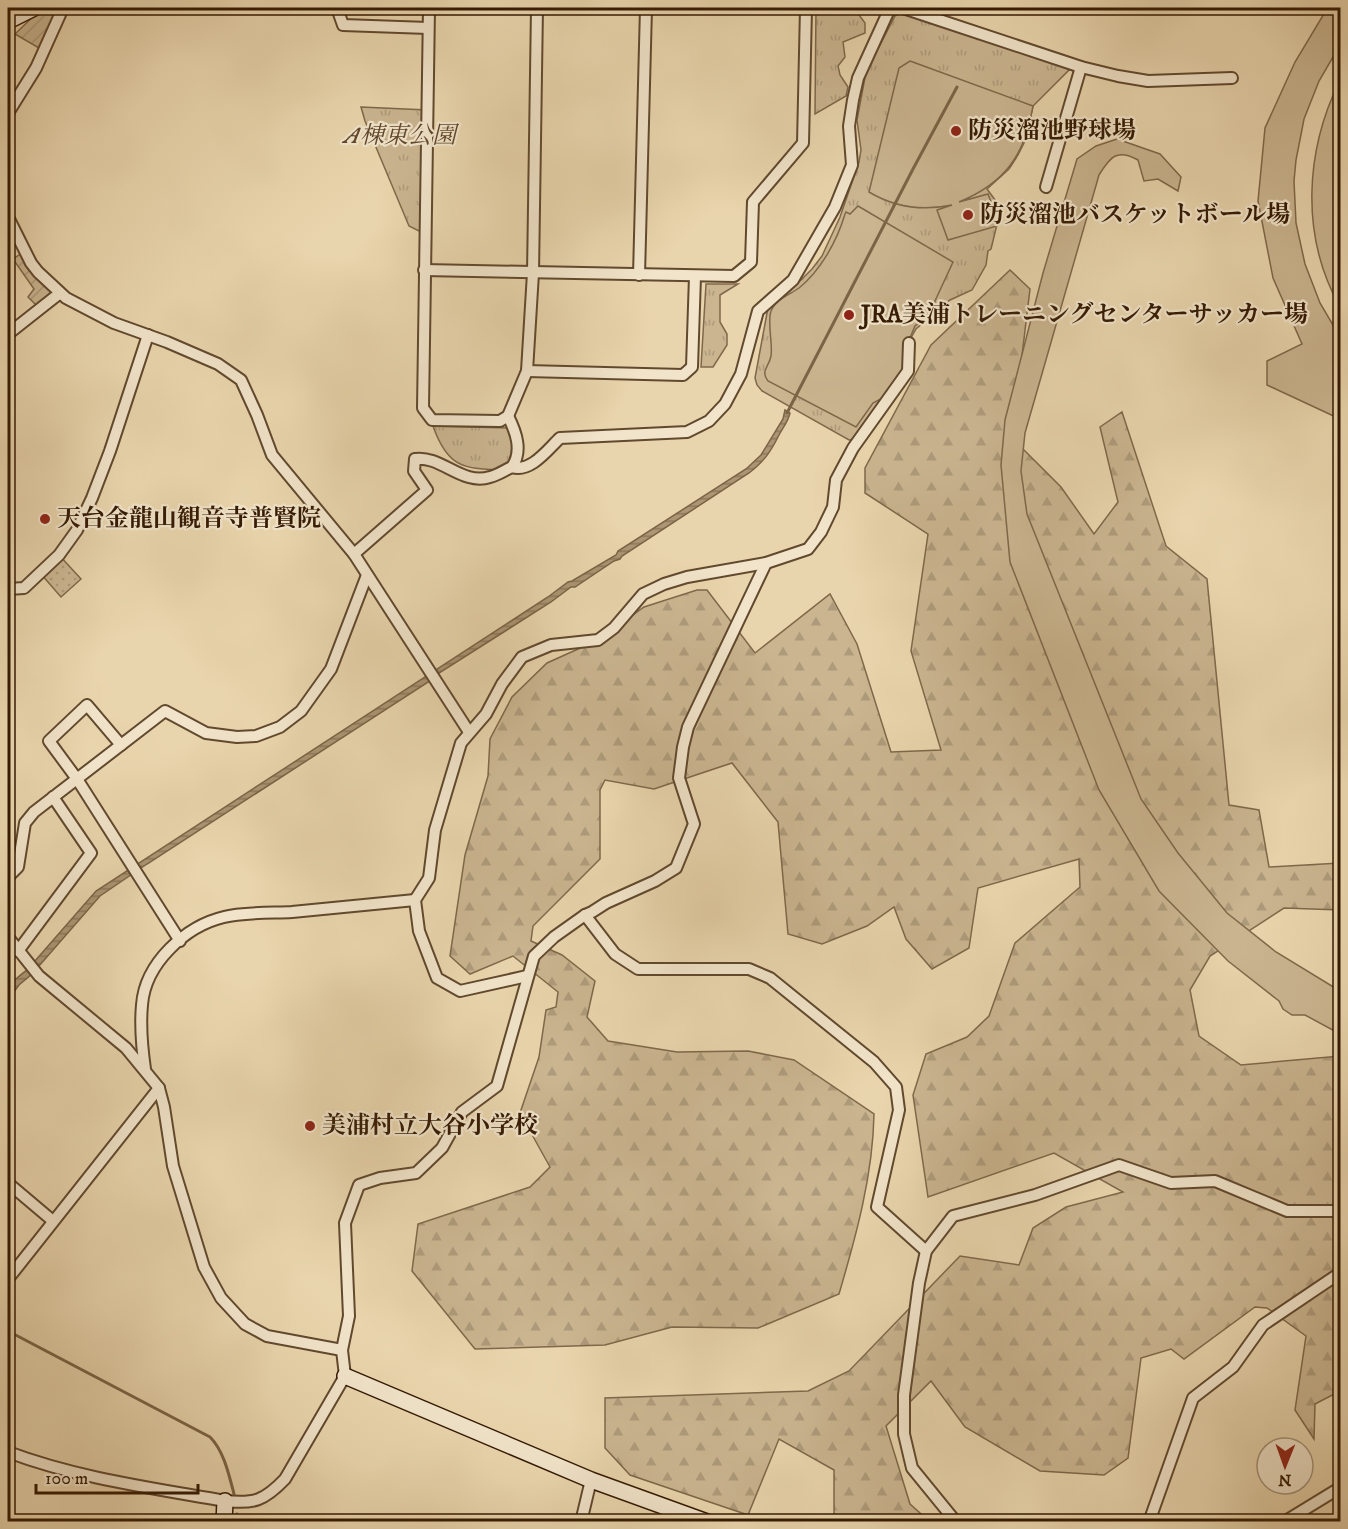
<svg xmlns="http://www.w3.org/2000/svg" width="1348" height="1529" viewBox="0 0 1348 1529" font-family="'IM FELL DW Pica','Noto Serif JP',serif">
<style>
.grass{fill:url(#grass-dots);stroke:#7f684a;stroke-width:1.5}
.forest{fill:url(#forest-firs);stroke:#7f684a;stroke-width:1.5}
.park{fill:url(#park-tufts);stroke:#7f684a;stroke-width:1.5}
.garden{fill:url(#garden-furrows);stroke:#7f684a;stroke-width:1.5}
.pitch{fill:#cab590;stroke:#7f684a;stroke-width:1.5}
.water{fill:url(#water-rules);stroke:#7b6446;stroke-width:1.5}
.lines{fill:none;stroke-linecap:round;stroke-linejoin:round}
.stream{stroke:#7b6446;stroke-width:3}
.street-casing{stroke:#61492e;stroke-width:14}
.secondary-casing{stroke:#341a03;stroke-width:18}
.street{stroke:#f1e4ca;stroke-width:10}
.secondary{stroke:#f1e4ca;stroke-width:15}
.poi-dot{fill:#8f2418;stroke:#f1e4ca;stroke-width:2}
.labels{text-anchor:middle;dominant-baseline:central;stroke-width:4.5;stroke-linejoin:round;paint-order:stroke}
.poi-label{font-size:24px;font-weight:bold;fill:#341a03;stroke:#f1e4ca;text-anchor:start}
.park-label{font-size:24px;font-style:italic;fill:#61482d;stroke:#f1e4ca}
</style>
<defs>
<pattern id="grass-dots" width="8" height="8" patternUnits="userSpaceOnUse" patternTransform="scale(1.5)"><rect width="8" height="8" fill="#cab590"/><path d="M2 2h.1M6 6h.1" fill="none" stroke="#ae9b7b" stroke-width="1.8" stroke-linecap="round"/></pattern>
<pattern id="forest-firs" width="22" height="20" patternUnits="userSpaceOnUse" patternTransform="scale(1.5)"><rect width="22" height="20" fill="#cab590"/><path d="M5 1l3.5 6h-7zM16 11l3.5 6h-7z" fill="#ae9b7b"/></pattern>
<pattern id="park-tufts" width="24" height="20" patternUnits="userSpaceOnUse" patternTransform="scale(1.5)"><rect width="24" height="20" fill="#cab590"/><path d="M3 7l-1-3M5 7V3M7 7l1-3M15 17l-1-3M17 17v-4M19 17l1-3" fill="none" stroke="#ae9b7b"/></pattern>
<pattern id="garden-furrows" width="10" height="10" patternUnits="userSpaceOnUse" patternTransform="scale(1.5)"><rect width="10" height="10" fill="#cab590"/><path d="M-1 1l2-2M0 10L10 0M9 11l2-2" fill="none" stroke="#ae9b7b"/></pattern>
<pattern id="water-rules" width="6" height="5" patternUnits="userSpaceOnUse" patternTransform="scale(1.5)"><rect width="6" height="5" fill="#ab9573"/><path d="M0 2.5h6" fill="none" stroke="#8c795c"/></pattern>
</defs>
<rect width="100%" height="100%" fill="#e9d5ad"/>
<filter id="stains"><feTurbulence type="fractalNoise" baseFrequency=".00333" numOctaves="4"/><feColorMatrix values="0 0 0 0 .2 0 0 0 0 .09 0 0 0 0 .02 0 0 0 .5 -.17"/></filter>
<radialGradient id="worn" r=".72"><stop offset=".6" stop-color="#630" stop-opacity="0"/><stop offset="1" stop-color="#630" stop-opacity=".3"/></radialGradient>
<!-- grass -->
<polygon class="grass" points="59,555 81,579 61,597 41,574"/>
<!-- forest -->
<path class="forest" d="M1010,270L1030,289L1012,438L1061,487L1094,534L1118,502L1100,427L1122,412L1166,546L1207,579L1229,805L1259,810L1269,867L1340,863V910L1284,908L1210,956L1190,990L1199,1036L1241,1065L1340,1056V1391L1315,1404L1314,1439L1295,1410L1306,1336L1267,1308L1255,1307L1184,1359L1171,1349L1141,1358L1128,1458L1104,1475L1040,1471L965,1427L931,1381L886,1426L910,1504L929,1521H834V1470L779,1439L748,1515L630,1475L605,1448V1398L808,1391L849,1371L960,1256L1019,1265L1033,1228L1066,1207L1123,1192L1054,1153L928,1197L913,1095L926,1054L967,1037L989,1016L1015,943L1080,887L1079,859L978,888L969,948L932,969L906,939L894,907L867,926L822,944L788,934L778,822L732,763L654,789L605,780L600,790V859L533,926L531,941L562,955L595,981L587,1017L608,1041L677,1052L748,1051L794,1060L874,1114C873,1175 856,1236 839,1294L758,1328L672,1327L605,1345L475,1349L412,1271L418,1224L530,1187L550,1167L520,1113L539,1057L546,1010L556,1007L558,992L513,956L470,974L450,956L465,855L488,776L490,739L512,697L547,663L598,640L644,607L697,590H707L755,653L830,594L857,644L891,752L941,750L911,651L928,534L865,493V468L931,345Z"/>
<!-- park -->
<g class="park">
<polygon points="816,8 854,8 865,23 865,33 843,42 845,57 838,66 840,75 848,87 846,96 815,114"/>
<polygon points="902,12 1070,69 1033,106 1026,139 1018,155 1009,169 987,189 1001,208 991,249 988,251 986,265 972,290 950,300 916,329 907,345 907,373 857,439 849,440 762,391 757,385 755,378 767,313 771,300 782,291 798,283 812,269 822,256 840,217 859,162 861,150 857,120 866,72 895,16"/>
<polygon points="361,107 427,110 425,234 409,226 365,121"/>
<polygon points="706,284 738,284 720,295 720,322 727,334 727,345 713,367 701,367"/>
<path d="M433,426L509,428L514,435L512,460L501,470C462,469 447,466 433,426Z"/>
</g>
<!-- garden -->
<g class="garden">
<polygon points="42,8 63,8 44,51 15,34"/>
<polygon points="25,251 60,293 40,309 28,297 34,289 13,259"/>
</g>
<!-- pitch -->
<g class="pitch">
<polygon points="1331,8 1340,8 1340,45 1319,81 1304,119 1296,160 1294,181 1296,223 1305,264 1320,303 1340,337 1340,419 1267,385 1267,361 1302,344 1273,278 1258,201 1265,128 1295,62 1325,12"/>
<path d="M910,61L1033,106C1025,155 1005,183 959,202L988,194L998,221L997,226L948,240L937,210L952,205C923,211 894,207 869,192L899,68Z"/>
<path d="M1340,80V307C1300,236 1305,151 1340,80Z"/>
<path d="M1117,139L1160,154L1181,177L1178,191L1158,179L1144,181L1138,160C1117,148 1110,157 1099,175L1025,433L1021,471L1027,514L1141,799L1178,853L1227,913L1276,952L1340,991V1034L1305,1015H1292L1283,1009L1279,1001L1228,961L1159,891L1099,790L1010,562L1001,465L1005,420L1043,273L1077,159L1096,146Z"/>
<path d="M858,206L953,262L935,301L933,311L915,326L907,345V373L890,394L873,403L856,427L768,381C760,371 769,367 771,356C773,344 767,322 771,311C776,299 789,295 799,288C821,270 837,241 845,214L846,212L850,214Z"/>
</g>
<!-- water -->
<path class="water" d="M785,410L790,413C788,422 783,427 779,435C770,453 765,460 749,473L622,556L620,559L614,561L575,587H571L551,602L439,673L436,677L147,864L100,896L32,974L19,985L8,1000C7,983 16,979 28,969L96,891L548,597L568,582L572,581L616,555L618,551L746,469L761,455L783,419Z"/>
<g class="lines">
<!-- stream -->
<g class="stream">
<polyline points="787,413 913,169 957,87"/>
<path d="M8,1331L210,1437C224,1451 229,1475 234,1494"/>
<polyline points="237,1514 240,1522"/>
</g>
<defs>
<g id="street">
<polyline points="337,8 343,25 428,28"/>
<polyline points="429,8 423,408 432,420 500,421 508,416 527,371 533,273 537,8"/>
<polyline points="903,8 1081,67 1118,76 1148,81 1232,78"/>
<polyline points="8,113 36,68 63,8"/>
<polyline points="1046,187 1081,67"/>
<polyline points="8,217 31,263 38,272 66,298 114,323 167,342 218,364 241,380 257,415 272,455 354,554 469,732"/>
<polyline points="424,270 734,276 751,262 753,202 803,143 806,8"/>
<polyline points="639,275 646,8"/>
<polyline points="8,334 60,293"/>
<polyline points="527,371 683,375 692,367 695,276"/>
<path d="M508,416C516,432 523,451 512,467"/>
<path d="M354,554L427,490L414,471L415,459C441,455 462,486 490,477C498,475 505,470 512,467C531,473 548,449 560,438L687,432L709,421L725,404L741,374L758,311L793,280L835,207L852,165L849,126L853,100L858,78L890,8"/>
<polyline points="8,589 24,588 59,555 77,530 92,498 110,451 148,335"/>
<polyline points="121,745 87,705 49,741 77,779 180,941"/>
<polyline points="8,877 18,867 25,823 34,812 165,711 206,733 237,737 256,736 280,727 301,711 331,669 367,575"/>
<polyline points="585,915 615,954 638,969 749,969 770,978 874,1062 896,1087 899,1110 877,1207 926,1251"/>
<polyline points="8,937 39,976 126,1048 159,1088 164,1107 173,1166 204,1267 221,1298 245,1324 267,1336 342,1350"/>
<polyline points="18,951 91,853 53,797"/>
<polyline points="527,976 460,991 437,978 419,931 415,900 429,878 435,830 461,743 486,714 502,684 522,657 551,645 598,640 614,628 643,594 664,584 687,577 766,563 808,549 821,532 833,507 836,480 853,448 908,371 909,343"/>
<path d="M145,1069C142,1048 140,1026 142,1005C145,963 186,926 224,917C242,912 273,913 292,912C333,908 374,904 415,900"/>
<polyline points="8,1183 53,1221"/>
<polyline points="8,1279 159,1088"/>
<path d="M8,1452C77,1478 152,1488 225,1501C254,1504 264,1501 285,1479L345,1376L342,1350L349,1316L345,1223L359,1185L380,1178L416,1173L442,1148L462,1112L497,1086L534,956L554,937L585,915L592,912L606,903L655,881L676,868L694,824L679,778L683,747L688,727L766,563"/>
<polyline points="581,1522 591,1480"/>
<polyline points="956,1522 912,1468 904,1434 904,1395 919,1283 926,1251 953,1216 1035,1195 1119,1165 1171,1183 1215,1181 1287,1211 1340,1211"/>
<polyline points="1149,1522 1193,1398 1233,1367 1263,1325 1340,1273"/>
<polyline points="1284,1522 1338,1489"/>
</g>
<g id="secondary">
<polyline points="8,21 34,8"/>
<polyline points="345,1376 591,1480 707,1522"/>
<polyline points="224,1522 225,1501"/>
</g>
</defs>
<!-- street casing -->
<use href="#street" class="street-casing"/>
<!-- secondary casing -->
<use href="#secondary" class="secondary-casing"/>
<!-- street -->
<use href="#street" class="street"/>
<!-- secondary -->
<use href="#secondary" class="secondary"/>
</g>
<!-- markers -->
<g class="poi-dot">
<circle cx="956" cy="131" r="6"/>
<circle cx="968" cy="215" r="6"/>
<circle cx="849" cy="315" r="6"/>
<circle cx="45" cy="519" r="6"/>
<circle cx="310" cy="1126" r="6"/>
</g>
<g class="labels">
<!-- poi labels -->
<g class="poi-label">
<text x="968" y="131">防災溜池野球場</text>
<text x="980" y="215">防災溜池バスケットボール場</text>
<text x="861" y="315">JRA美浦トレーニングセンターサッカー場</text>
<text x="57" y="519">天台金龍山観音寺普賢院</text>
<text x="322" y="1126">美浦村立大谷小学校</text>
</g>
<!-- park labels -->
<g class="park-label">
<text x="400" y="136">A棟東公園</text>
</g>
</g>
<!-- margin -->
<rect width="1348" height="1529" fill="none" stroke="#e9d5ad" stroke-width="30"/>
<rect x="9" y="9" width="1330" height="1511" fill="none" stroke="#341a03" stroke-width="3"/>
<rect x="15" y="15" width="1318" height="1499" fill="none" stroke="#341a03" stroke-width="1.5"/>
<!-- north arrow -->
<g transform="translate(1285 1466) rotate(181)"><circle r="28" fill="#f1e4ca" stroke="#a5937a" stroke-width="1.5"/>
<path d="M0-4.5L10 22L0 15L-10 22Z" fill="#8f2418"/>
<text y="-9" font-size="16" font-weight="bold" text-anchor="middle" fill="#341a03">N</text>
</g>
<!-- scale -->
<path d="M36 1484v9h162v-9" fill="none" stroke="#341a03" stroke-width="3"/>
<text x="45" y="1484" font-size="18" fill="#341a03" stroke="#f1e4ca" stroke-width="4.5" paint-order="stroke">100 m</text>
<rect width="100%" height="100%" filter="url(#stains)"/>
<rect width="100%" height="100%" fill="url(#worn)"/>
</svg>
